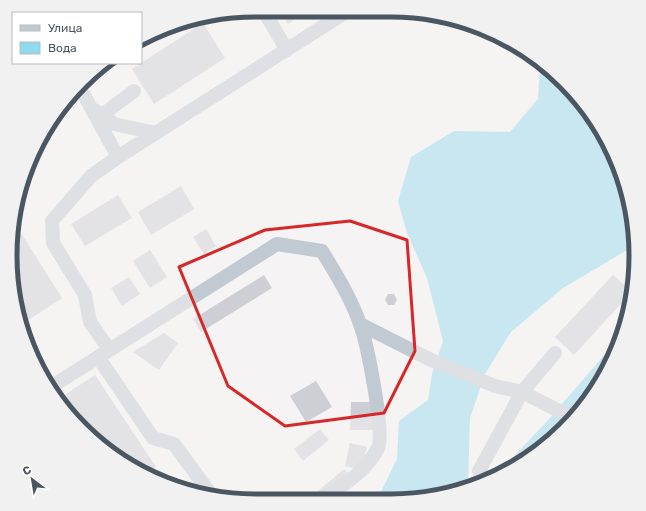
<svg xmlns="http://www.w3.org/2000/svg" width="646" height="511" viewBox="0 0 646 511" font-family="Rubik,sans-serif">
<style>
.water{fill:#90daee}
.building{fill:#cdcfd5}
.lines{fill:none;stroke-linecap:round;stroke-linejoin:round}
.minor{stroke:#c1cad2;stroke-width:14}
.marked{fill:none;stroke:#d62828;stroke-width:3;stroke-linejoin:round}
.rim{fill:none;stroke:#4a5661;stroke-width:5}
</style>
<rect width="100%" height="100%" fill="#f5f3f3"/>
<!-- water -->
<polygon class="water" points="540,64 552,71 603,133 634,224 632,247 563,288 511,332 485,374 470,418 468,482 504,467 549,419 618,339 585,405 513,468 454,493 407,500 377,500 397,459 399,421 428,400 432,374 443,341 427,278 407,233 398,201 411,157 454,131 510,132 538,99"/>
<!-- building -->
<g class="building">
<polygon points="279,10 309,10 288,24"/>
<polygon points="203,23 225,58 154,104 132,69"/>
<polygon points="181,186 194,209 151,235 138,212"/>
<polygon points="118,195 132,218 85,246 71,224"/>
<polygon points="206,229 216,246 204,254 193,237"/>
<polygon points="21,233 62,298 21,325 18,319 10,255 12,238"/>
<polygon points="150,250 167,277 150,288 133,261"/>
<polygon points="264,275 272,288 201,332 193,319"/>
<polygon points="613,275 630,290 629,295 574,355 555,337"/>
<polygon points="129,277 140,294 122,306 111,288"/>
<polygon points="388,294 394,294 397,300 394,305 388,305 385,300"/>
<polygon points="164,333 178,343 159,370 133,352"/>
<polygon points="27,337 52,378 46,381 43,378"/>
<polygon points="95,375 156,467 146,473 106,450 60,398"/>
<polygon points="316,381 332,407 306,422 290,396"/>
<polygon points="351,402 375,402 374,430 350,430"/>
<polygon points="320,429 329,440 303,461 294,449"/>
<polygon points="350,443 367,447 361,470 345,466"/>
<polygon points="344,469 349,474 322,496 318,491"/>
</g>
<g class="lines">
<!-- minor -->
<g class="minor">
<polyline points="263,10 287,50"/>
<polyline points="79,86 118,157"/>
<polyline points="96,111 114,124 156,133"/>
<polyline points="101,116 134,91"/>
<polyline points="360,324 431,360 495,386 522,392 571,417"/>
<polyline points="109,349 90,322 85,295 53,243 52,221 91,176 118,157 349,10"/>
<polyline points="98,357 153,438 174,444 212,496"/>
<path d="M51,387L277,244L322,251C336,274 351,298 360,324C367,343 385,432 378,448C366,472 343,485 322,499"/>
<polyline points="482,481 479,471 522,392 555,353"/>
</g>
</g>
<!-- marked area -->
<path d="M0 0H646V511H0ZM350,221L407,240L415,351L384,413L285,426L228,386L179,267L265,230Z" fill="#f5f3f3" fill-opacity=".55" fill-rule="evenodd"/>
<path class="marked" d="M350,221L407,240L415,351L384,413L285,426L228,386L179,267L265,230Z"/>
<!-- crop -->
<path d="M0 0H646V511H0ZM255 17H391A238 238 0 0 1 629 255V256A238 238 0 0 1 391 494H255A238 238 0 0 1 17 256V255A238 238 0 0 1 255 17Z" fill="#f1f1f2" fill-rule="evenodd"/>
<path class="rim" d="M255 17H391A238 238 0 0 1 629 255V256A238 238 0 0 1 391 494H255A238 238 0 0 1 17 256V255A238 238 0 0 1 255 17Z"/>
<!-- legend -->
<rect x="12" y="12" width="130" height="52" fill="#ffffff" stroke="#b7bbc0"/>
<rect x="20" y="25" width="20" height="6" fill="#c1cad2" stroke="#b7bbc0"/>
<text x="48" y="32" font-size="12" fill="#4a5661">Улица</text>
<rect x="20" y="42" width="20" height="12" fill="#90daee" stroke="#b7bbc0"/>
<text x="48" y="52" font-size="12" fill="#4a5661">Вода</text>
<!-- north arrow -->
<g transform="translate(32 479) rotate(329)" stroke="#ffffff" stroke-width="3" paint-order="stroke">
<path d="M0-3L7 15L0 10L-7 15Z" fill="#4a5661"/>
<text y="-6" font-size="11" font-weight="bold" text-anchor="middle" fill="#4a5661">С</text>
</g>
</svg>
